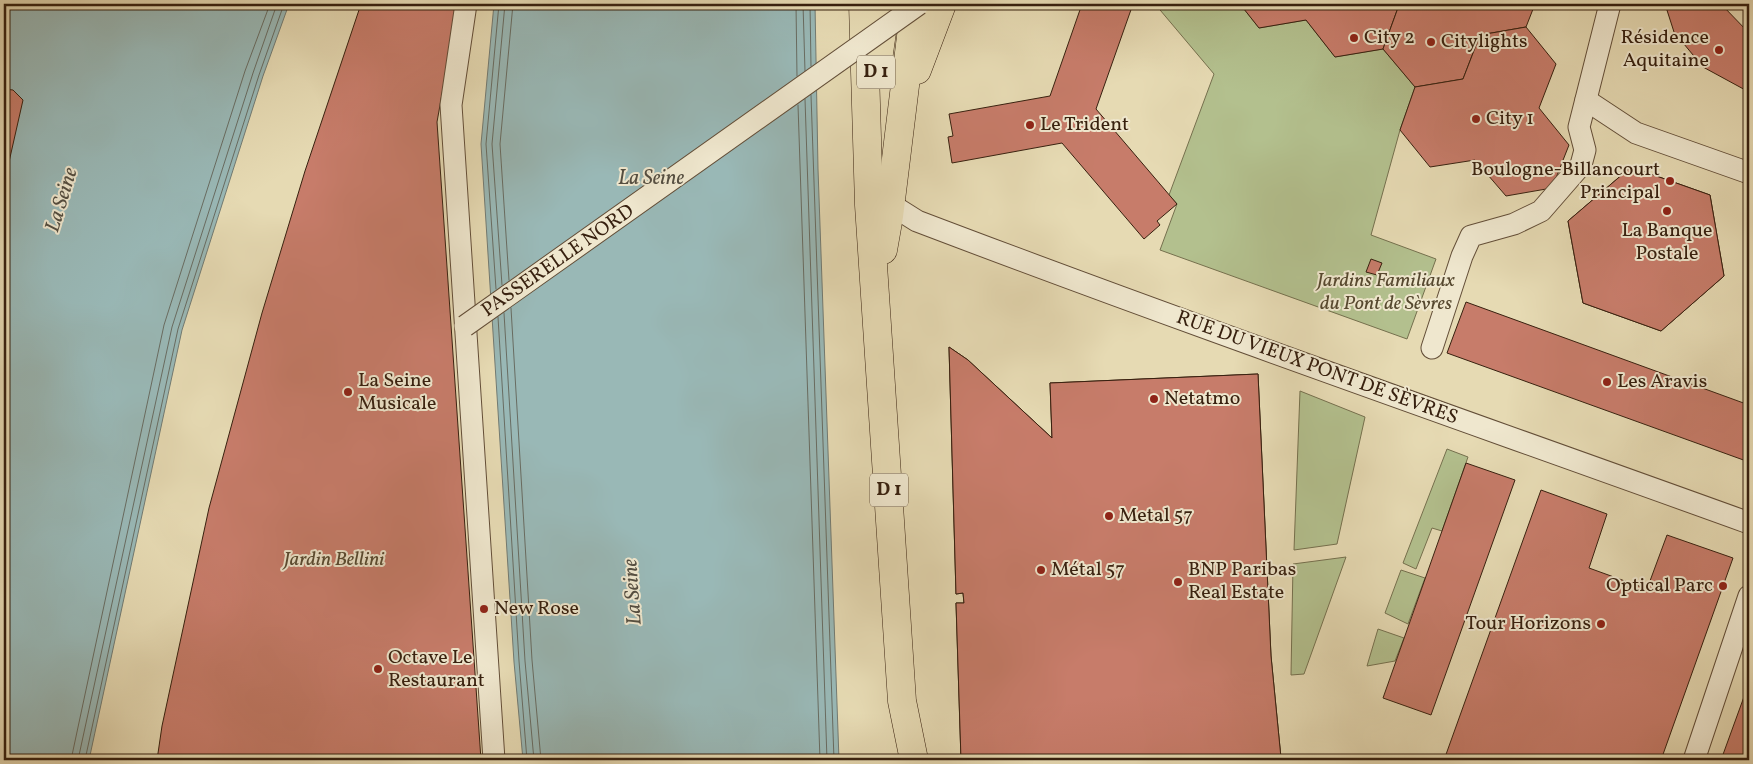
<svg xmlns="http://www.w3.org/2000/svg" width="1753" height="764" viewBox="0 0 1753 764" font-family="Vollkorn,serif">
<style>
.green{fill:#b3c08e;stroke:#75704e}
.water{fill:#99b8b6;stroke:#727b73}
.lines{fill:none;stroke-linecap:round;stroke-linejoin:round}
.shore{stroke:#686c62;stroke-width:1}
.building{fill:#c77c6a;stroke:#37200f;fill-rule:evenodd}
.street-casing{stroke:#634e38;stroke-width:23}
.primary-casing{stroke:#37200f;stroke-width:29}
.street{stroke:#efe7ce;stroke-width:21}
.primary{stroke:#e6dab3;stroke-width:28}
.street-bridge-casing{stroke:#634e38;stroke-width:23;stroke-linecap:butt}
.street-bridge{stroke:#efe7ce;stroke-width:21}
.poi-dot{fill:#8f2418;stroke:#efe7ce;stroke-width:2}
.labels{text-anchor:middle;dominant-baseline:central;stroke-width:4;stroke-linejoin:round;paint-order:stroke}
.shield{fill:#efe7ce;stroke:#6e5c48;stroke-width:1}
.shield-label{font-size:19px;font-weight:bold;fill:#37200f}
.poi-label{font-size:20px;fill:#37200f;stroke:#efe7ce;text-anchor:start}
.street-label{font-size:20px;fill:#37200f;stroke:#efe7ce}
.park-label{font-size:20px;font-style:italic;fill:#56482f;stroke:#efe7ce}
.water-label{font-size:21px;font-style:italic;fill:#544e41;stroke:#efe7ce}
</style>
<rect width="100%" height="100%" fill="#e6dab3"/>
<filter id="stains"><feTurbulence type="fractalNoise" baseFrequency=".004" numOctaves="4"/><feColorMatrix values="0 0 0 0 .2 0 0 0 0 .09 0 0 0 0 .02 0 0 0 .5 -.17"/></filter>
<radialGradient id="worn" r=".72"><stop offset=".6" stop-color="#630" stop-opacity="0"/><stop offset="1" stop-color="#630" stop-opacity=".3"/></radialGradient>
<!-- green -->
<g class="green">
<polygon points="1155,4 1240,4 1259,28 1306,20 1335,57 1383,49 1415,87 1400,130 1371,235 1436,259 1407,339 1160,250 1177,204 1169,195 1214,74"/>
<polygon points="1300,391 1365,417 1337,544 1294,550"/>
<polygon points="1447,449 1468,457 1442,531 1432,528 1416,569 1403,563"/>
<polygon points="1346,557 1304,674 1291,675 1293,564"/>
<polygon points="1401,570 1425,578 1408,624 1385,613"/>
<polygon points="1378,629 1404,638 1395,661 1367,666"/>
</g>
<!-- water -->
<g class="water">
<polygon points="4,4 289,4 263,76 182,330 89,760 4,760"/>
<polygon points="494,4 815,4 818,169 839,760 523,760 514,662 481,144"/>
</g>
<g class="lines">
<!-- shore -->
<g class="shore">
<polyline points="796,4 797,76"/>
<polyline points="803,4 805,71"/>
<polyline points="810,4 811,66"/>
<polyline points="811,95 834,760"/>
<polyline points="805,99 827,760"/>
<polyline points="798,105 820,760"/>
<polyline points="509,280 500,144 513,4"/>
<polyline points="502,285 492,144 505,4"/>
<polyline points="496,289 486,144 499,4"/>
<polyline points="511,308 532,660 541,760"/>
<polyline points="504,313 525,661 534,760"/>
<polyline points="498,317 519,661 527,760"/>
<polyline points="71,760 164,325 245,71 270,4"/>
<polyline points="78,760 172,327 253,73 277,4"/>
<polyline points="85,760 178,329 259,75 284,4"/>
</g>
</g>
<!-- building -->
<g class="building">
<polygon points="361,4 458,4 437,122 481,760 157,760 162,726 209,508 262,313 305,171"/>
<polygon points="1082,4 1133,4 1096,109 1177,204 1157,221 1160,225 1144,239 1062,143 952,163 948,137 953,136 949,114 1050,96"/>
<polygon points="1240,4 1397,4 1399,5 1383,49 1335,57 1306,20 1259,28"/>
<polygon points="1397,4 1535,4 1526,27 1480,35 1463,79 1415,87 1383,49 1399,5"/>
<polygon points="1665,4 1721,4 1749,33 1749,92 1703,67 1674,32"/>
<polygon points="1526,27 1556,64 1539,108 1569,145 1552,188 1506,196 1475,160 1430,167 1400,130 1415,87 1463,79 1480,35"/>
<polygon points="4,89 13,90 23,100 4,184"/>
<path d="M1631,167L1710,195L1724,276L1661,331L1583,303L1568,221ZM1640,216L1672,226L1677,260L1651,283L1619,271L1614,238Z"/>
<polygon points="1631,167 1710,195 1724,276 1661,331 1583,303 1568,221"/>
<polygon points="1371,259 1382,263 1377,275 1366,272"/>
<polygon points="1466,302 1749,405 1749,462 1447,353"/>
<path d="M949,347L968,360L1052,438L1050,383L1258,374L1271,656L1281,758L1214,760H961L956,603H964L963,593L956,594ZM1189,449L1191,503L1120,506L1118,452ZM1195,544L1197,598L1127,600L1126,546Z"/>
<polygon points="949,347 968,360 1052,438 1050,383 1258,374 1271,656 1281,758 1214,760 961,760 956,603 964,603 963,593 956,594"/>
<polygon points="1466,463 1515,480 1431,715 1383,698"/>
<polygon points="1541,490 1607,514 1589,568 1647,589 1667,535 1733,558 1661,760 1444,760"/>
<polygon points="1749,683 1749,760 1721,760"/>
</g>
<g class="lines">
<defs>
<g id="street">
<polyline points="466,4 451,105 494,760"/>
<polyline points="1586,100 1636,133 1749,173"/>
<path d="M890,204L917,221C1193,326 1472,423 1749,523"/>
<polyline points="1432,348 1462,256 1471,236 1514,224 1541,211 1581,165 1585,150 1579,127 1610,4"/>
<polyline points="1694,760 1749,596"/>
</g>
<g id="primary">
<polyline points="863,4 869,205 902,701 914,760"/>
<polyline points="879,53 886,4"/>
<polyline points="917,70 942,4"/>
<polyline points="883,250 889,216 915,4"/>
</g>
</defs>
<!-- street casing -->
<use href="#street" class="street-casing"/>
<!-- primary casing -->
<use href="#primary" class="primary-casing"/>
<!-- street -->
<use href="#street" class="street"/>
<!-- primary -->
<use href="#primary" class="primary"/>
<defs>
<polyline id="street-bridge" points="465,326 919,4"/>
</defs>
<!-- street-bridge casing -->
<use href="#street-bridge" class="street-bridge-casing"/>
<!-- street-bridge -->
<use href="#street-bridge" class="street-bridge"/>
</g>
<!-- markers -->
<g class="poi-dot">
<circle cx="1354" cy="38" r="5"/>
<circle cx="1431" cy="42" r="5"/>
<circle cx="1719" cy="50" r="5"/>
<circle cx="1476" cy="119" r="5"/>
<circle cx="1030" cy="125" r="5"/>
<circle cx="1670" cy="181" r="5"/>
<circle cx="1667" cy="211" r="5"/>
<circle cx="1607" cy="382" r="5"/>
<circle cx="348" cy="392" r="5"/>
<circle cx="1154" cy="399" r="5"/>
<circle cx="1109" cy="516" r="5"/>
<circle cx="1041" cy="570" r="5"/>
<circle cx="1178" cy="582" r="5"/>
<circle cx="1723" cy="586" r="5"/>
<circle cx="484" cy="609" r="5"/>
<circle cx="1601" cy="624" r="5"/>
<circle cx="378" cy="669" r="5"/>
</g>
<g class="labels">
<!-- shield labels -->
<g class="shield">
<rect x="857" y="55.5" width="38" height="33" rx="4"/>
<rect x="870" y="473.5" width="38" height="33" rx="4"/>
</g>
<g class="shield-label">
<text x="876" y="72">D 1</text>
<text x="889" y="490">D 1</text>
</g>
<!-- poi labels -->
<g class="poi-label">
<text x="1364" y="38">City 2</text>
<text x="1709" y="38" text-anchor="end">Résidence<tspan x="1709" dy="23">Aquitaine</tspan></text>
<text x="1441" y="42">Citylights</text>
<text x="1486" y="119">City 1</text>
<text x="1040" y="125">Le Trident</text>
<text x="1660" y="170" text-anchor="end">Boulogne-Billancourt<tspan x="1660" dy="23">Principal</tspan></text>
<text x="1667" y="231" text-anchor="middle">La Banque<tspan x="1667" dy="23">Postale</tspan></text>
<text x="358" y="381">La Seine<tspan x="358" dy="23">Musicale</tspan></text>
<text x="1617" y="382">Les Aravis</text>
<text x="1164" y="399">Netatmo</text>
<text x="1119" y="516">Metal 57</text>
<text x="1051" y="570">Métal 57</text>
<text x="1188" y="570">BNP Paribas<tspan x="1188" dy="23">Real Estate</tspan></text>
<text x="1713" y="586" text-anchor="end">Optical Parc</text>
<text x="494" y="609">New Rose</text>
<text x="1591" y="624" text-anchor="end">Tour Horizons</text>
<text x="388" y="658">Octave Le<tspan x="388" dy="23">Restaurant</tspan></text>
</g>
<!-- street labels -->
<g class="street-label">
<text transform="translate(558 261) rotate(-35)">PASSERELLE NORD</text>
<text transform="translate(1317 368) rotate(20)">RUE DU VIEUX PONT DE SÈVRES</text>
</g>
<!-- park labels -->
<g class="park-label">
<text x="1386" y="281">Jardins Familiaux<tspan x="1386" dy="23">du Pont de Sèvres</tspan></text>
<text x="334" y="560">Jardin Bellini</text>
</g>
<!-- water labels -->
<g class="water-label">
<text x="651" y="178">La Seine</text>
<text transform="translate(62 200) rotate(-73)">La Seine</text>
<text transform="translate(633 592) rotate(-94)">La Seine</text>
</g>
</g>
<!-- margin -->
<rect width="1753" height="764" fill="none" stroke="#e6dab3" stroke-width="20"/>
<rect x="5" y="5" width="1743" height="754" fill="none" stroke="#37200f" stroke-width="2.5"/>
<rect x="10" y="10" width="1733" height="744" fill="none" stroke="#37200f"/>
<rect width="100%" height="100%" filter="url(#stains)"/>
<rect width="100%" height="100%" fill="url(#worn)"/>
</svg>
